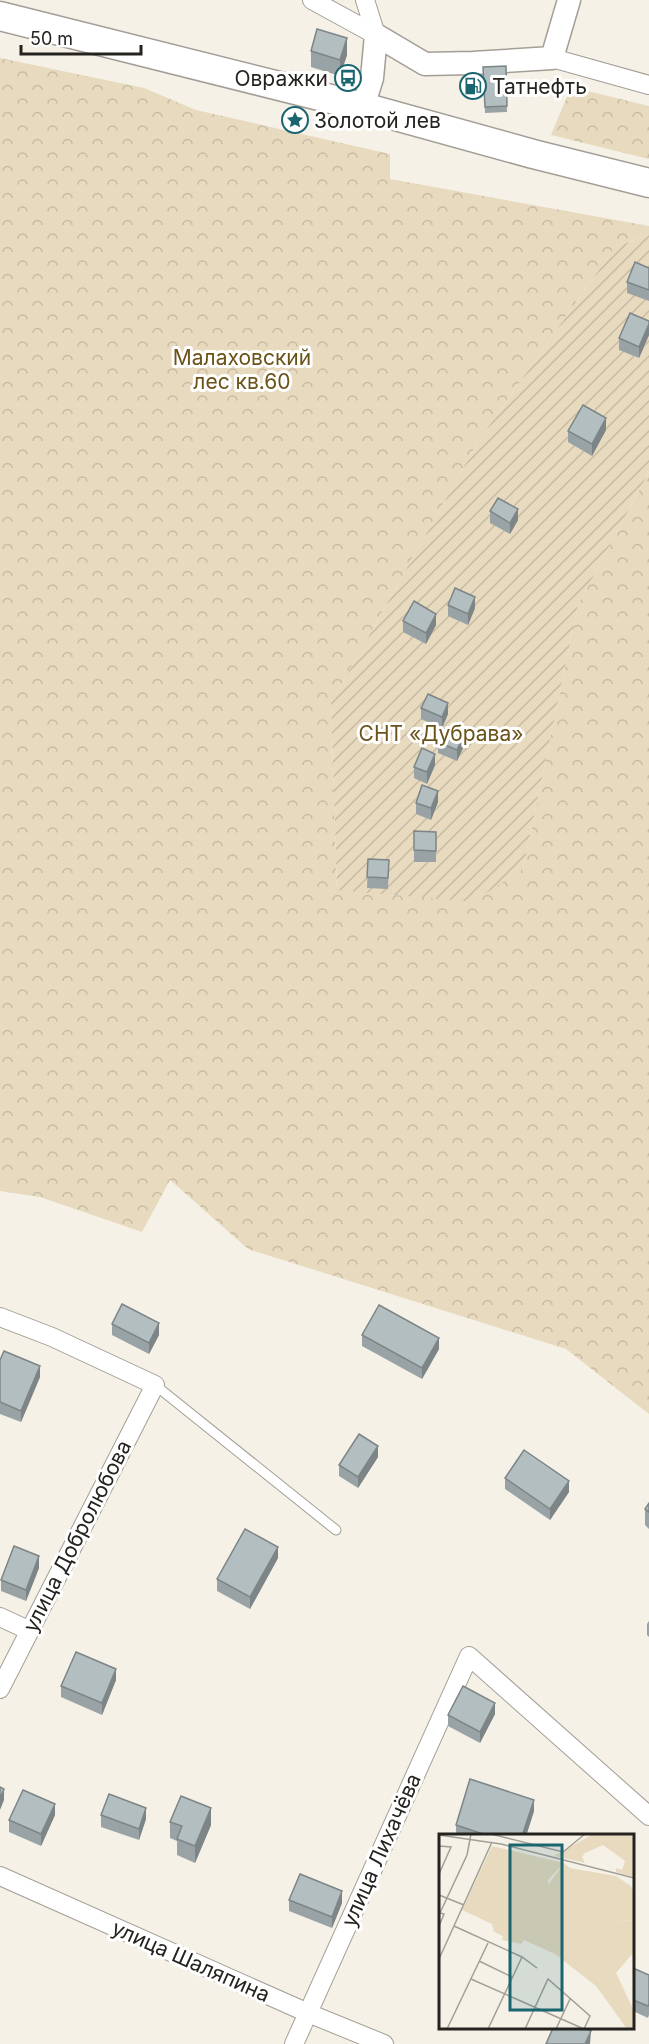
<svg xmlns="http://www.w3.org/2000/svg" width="649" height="2044" viewBox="0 0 649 2044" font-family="Inter,sans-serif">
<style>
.forest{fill:url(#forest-crowns)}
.garden{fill:url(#garden-furrows)}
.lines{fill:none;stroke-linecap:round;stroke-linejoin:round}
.service-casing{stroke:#a39f96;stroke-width:11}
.minor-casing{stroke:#a39f96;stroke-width:20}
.tertiary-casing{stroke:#a39f96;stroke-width:25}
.primary-casing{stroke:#a39f96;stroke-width:31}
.service{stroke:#fff;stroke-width:9}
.minor{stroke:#fff;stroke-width:18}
.tertiary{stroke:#fff;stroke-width:22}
.primary{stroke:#fff;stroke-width:28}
.wall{fill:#99a3a5}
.shaded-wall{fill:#7d8586}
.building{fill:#b2bec0;stroke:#7d8586;stroke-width:1.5}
.labels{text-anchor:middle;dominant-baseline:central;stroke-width:6;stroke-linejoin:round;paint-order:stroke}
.poi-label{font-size:21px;fill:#25231f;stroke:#fff;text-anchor:start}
.park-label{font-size:21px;fill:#6a5319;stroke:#fff}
.street-label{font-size:21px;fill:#25231f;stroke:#fff}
.inset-road{fill:none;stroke:#a29f97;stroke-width:1.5}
.view{fill:#1b6571;fill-opacity:0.15;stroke:#1b6571;stroke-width:3}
.inset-edge{fill:none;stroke:#25231f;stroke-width:3}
</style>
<defs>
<pattern id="forest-crowns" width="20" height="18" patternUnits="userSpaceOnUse" patternTransform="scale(1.5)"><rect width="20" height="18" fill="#e8dabe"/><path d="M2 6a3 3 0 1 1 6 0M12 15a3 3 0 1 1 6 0" fill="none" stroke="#c7bba3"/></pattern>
<pattern id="garden-furrows" width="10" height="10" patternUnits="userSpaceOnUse" patternTransform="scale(1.5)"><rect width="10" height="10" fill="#e8dabe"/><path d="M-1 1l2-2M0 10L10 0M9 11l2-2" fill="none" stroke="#c7bba3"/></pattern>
</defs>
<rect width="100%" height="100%" fill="#f5f1e7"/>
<!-- forest -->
<g class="forest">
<polygon points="0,58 144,88 196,110 390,154 390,179 649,226 649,235 615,247 479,440 331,703 337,890 523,869 578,605 649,472 649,1414 566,1349 248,1249 170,1180 142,1232 40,1197 0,1191"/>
<polygon points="571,87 649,106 649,159 551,135"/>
</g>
<!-- garden -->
<polygon class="garden" points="649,235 649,472 578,605 523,869 472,902 337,890 331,703 479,440 615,247"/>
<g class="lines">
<defs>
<polyline id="service" points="155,1385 336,1530"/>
<g id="minor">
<polyline points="312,0 376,35"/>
<polyline points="365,0 376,35"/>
<polyline points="552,58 649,85"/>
<polyline points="0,1317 52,1337 155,1385 0,1689"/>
<polyline points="0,1617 28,1630"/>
<polyline points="0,1876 308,2013 384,2044"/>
<polyline points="294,2044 469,1656 649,1816"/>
</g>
<polyline id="tertiary" points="363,107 372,78 376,35 425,64 473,63 552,58 569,0"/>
<polyline id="primary" points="0,16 363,107 533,154 649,183"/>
</defs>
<!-- service casing -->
<use href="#service" class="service-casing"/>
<!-- minor casing -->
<use href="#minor" class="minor-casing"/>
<!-- tertiary casing -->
<use href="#tertiary" class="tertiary-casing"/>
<!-- primary casing -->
<use href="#primary" class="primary-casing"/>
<!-- service -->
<use href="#service" class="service"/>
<!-- minor -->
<use href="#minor" class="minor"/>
<!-- tertiary -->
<use href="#tertiary" class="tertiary"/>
<!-- primary -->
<use href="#primary" class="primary"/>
</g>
<!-- wall -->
<g class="wall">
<polygon points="311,51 347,55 340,76 311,67"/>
<polygon points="506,66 507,112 485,113 483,67"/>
<polygon points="649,268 649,301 627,293 627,282"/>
<polygon points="649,321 649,335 639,358 619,350 619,338"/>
<polygon points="606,430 592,456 568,442 568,431"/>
<polygon points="490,511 518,520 510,534 490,523"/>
<polygon points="448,605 475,608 468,625 448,616"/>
<polygon points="403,621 436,625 426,644 403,632"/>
<polygon points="421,708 448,714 442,728 421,719"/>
<polygon points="438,742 463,748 457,761 438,753"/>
<polygon points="435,765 427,784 414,778 414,767"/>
<polygon points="438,802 431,820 416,814 416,803"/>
<polygon points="414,831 436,832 436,862 414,862"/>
<polygon points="368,859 389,860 388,889 367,888"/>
<polygon points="112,1324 159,1335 149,1354 112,1335"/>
<polygon points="362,1335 439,1349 422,1379 362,1346"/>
<polygon points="0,1360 40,1377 21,1422 0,1414"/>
<polygon points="378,1457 358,1488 339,1476 339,1465"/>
<polygon points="505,1478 569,1492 550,1520 505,1489"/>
<polygon points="649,1503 649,1529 645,1525 645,1509"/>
<polygon points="278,1558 250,1609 217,1591 217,1579"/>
<polygon points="39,1568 26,1601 1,1591 1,1580"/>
<polygon points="649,1621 649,1637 647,1635 647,1624"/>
<polygon points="116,1680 102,1715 61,1697 61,1686"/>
<polygon points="495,1714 480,1743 448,1726 448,1715"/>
<polygon points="534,1811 526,1836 456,1836 456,1825"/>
<polygon points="55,1815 41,1846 9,1832 9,1820"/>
<polygon points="101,1815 146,1819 139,1840 101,1827"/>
<polygon points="170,1822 211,1825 195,1863 177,1855 177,1841 170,1838"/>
<polygon points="289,1900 342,1903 332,1928 289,1911"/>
<polygon points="633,1968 649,1975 649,2015 648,2018 633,2011"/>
</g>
<!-- shaded-wall -->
<g class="shaded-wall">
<polygon points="347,38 347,55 340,76 340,60"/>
<polygon points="649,324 649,335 639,358 639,347"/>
<polygon points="606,418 606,430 592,456 592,444"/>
<polygon points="518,509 518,520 510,534 510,523"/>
<polygon points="475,597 475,608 468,625 468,614"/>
<polygon points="436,614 436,625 426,644 426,633"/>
<polygon points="448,703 448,714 442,728 442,717"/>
<polygon points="463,737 463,748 457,761 457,750"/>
<polygon points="435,754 435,765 427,784 427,772"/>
<polygon points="438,791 438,802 431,820 431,808"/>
<polygon points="159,1323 159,1335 149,1354 149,1343"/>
<polygon points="439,1338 439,1349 422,1379 422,1368"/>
<polygon points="40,1366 40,1377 21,1422 21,1411"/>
<polygon points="378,1446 378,1457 358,1488 358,1477"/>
<polygon points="569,1481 569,1492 550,1520 550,1509"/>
<polygon points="278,1547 278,1558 250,1609 250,1597"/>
<polygon points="39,1556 39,1568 26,1601 26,1590"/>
<polygon points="116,1669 116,1680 102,1715 102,1703"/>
<polygon points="495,1703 495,1714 480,1743 480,1732"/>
<polygon points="4,1789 4,1800 0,1810 0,1799"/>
<polygon points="534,1800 534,1811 526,1836 522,1836"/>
<polygon points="55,1804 55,1815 41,1846 41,1834"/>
<polygon points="146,1808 146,1819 139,1840 139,1829"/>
<polygon points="211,1808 211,1825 195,1863 195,1846"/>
<polygon points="342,1891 342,1903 332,1928 332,1917"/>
<polygon points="591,2031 590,2044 585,2044"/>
</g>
<!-- building -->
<g class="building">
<polygon points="317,29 347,38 340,60 311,51"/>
<polygon points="506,66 507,106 485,107 483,67"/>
<polygon points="635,262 649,268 649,290 627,282"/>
<polygon points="630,313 649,321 649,324 639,347 619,338"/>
<polygon points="583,405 606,418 592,444 568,431"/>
<polygon points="498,498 518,509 510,523 490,511"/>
<polygon points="455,588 475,597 468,614 448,605"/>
<polygon points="414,601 436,614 426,633 403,621"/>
<polygon points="428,694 448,703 442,717 421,708"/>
<polygon points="444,729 463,737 457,750 438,742"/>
<polygon points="422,748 435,754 427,772 414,767"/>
<polygon points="422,785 438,791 431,808 416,803"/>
<polygon points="414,831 436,832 436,851 414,850"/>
<polygon points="368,859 389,860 388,878 367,877"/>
<polygon points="122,1304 159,1323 149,1343 112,1324"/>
<polygon points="379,1305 439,1338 422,1368 362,1335"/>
<polygon points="4,1351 40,1366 21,1411 0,1402 0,1360"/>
<polygon points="359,1434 378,1446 358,1477 339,1465"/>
<polygon points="524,1450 569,1481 550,1509 505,1478"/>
<polygon points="649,1503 649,1512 645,1509"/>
<polygon points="245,1529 278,1547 250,1597 217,1579"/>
<polygon points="14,1546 39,1556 26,1590 1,1580"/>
<polygon points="76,1652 116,1669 102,1703 61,1686"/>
<polygon points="463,1686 495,1703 480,1732 448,1715"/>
<polygon points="470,1779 534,1800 522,1836 489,1836 456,1825"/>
<polygon points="0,1787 4,1789 0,1799"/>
<polygon points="23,1790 55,1804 41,1834 9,1820"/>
<polygon points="109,1794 146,1808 139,1829 101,1815"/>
<polygon points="181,1796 211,1808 195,1846 177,1839 182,1826 170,1822"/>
<polygon points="300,1874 342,1891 332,1917 289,1900"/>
<polygon points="633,1968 649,1975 649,2004 648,2006 633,2000"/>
<polygon points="553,2028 583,2028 591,2031 585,2044 546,2044"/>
</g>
<!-- icons -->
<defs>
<symbol id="bus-ring" viewBox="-11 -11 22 22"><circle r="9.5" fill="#fff" stroke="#1b6571" stroke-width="1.5"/><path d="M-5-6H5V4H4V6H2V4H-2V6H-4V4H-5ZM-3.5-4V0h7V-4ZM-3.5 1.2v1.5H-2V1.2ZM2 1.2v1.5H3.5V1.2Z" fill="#1b6571"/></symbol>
<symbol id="fuel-ring" viewBox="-11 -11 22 22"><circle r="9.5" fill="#fff" stroke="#1b6571" stroke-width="1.5"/><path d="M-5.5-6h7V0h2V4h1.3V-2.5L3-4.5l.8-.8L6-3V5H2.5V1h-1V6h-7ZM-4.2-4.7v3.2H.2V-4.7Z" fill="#1b6571"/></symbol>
<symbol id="sight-ring" viewBox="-11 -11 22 22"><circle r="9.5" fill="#fff" stroke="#1b6571" stroke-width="1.5"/><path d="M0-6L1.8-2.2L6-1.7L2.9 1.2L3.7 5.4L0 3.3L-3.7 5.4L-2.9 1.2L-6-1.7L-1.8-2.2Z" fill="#1b6571"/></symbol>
</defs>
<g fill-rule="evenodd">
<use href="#bus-ring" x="333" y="63" width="30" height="30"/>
<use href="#fuel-ring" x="458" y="71" width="30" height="30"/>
<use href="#sight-ring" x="280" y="105" width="30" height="30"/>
</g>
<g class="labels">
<!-- poi labels -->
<g class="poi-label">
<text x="328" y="78" text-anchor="end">Овражки</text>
<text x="492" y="86">Татнефть</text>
<text x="314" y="120">Золотой лев</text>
</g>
<!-- park labels -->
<g class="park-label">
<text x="242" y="357">Малаховский<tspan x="242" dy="24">лес кв.60</tspan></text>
<text x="441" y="733">СНТ «Дубрава»</text>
</g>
<!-- street labels -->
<g class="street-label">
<text transform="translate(77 1536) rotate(-63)">улица Добролюбова</text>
<text transform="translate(381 1850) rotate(-66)">улица Лихачёва</text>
<text transform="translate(191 1961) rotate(24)">улица Шаляпина</text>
</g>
</g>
<!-- overview -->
<g transform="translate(439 1834)">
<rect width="195" height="195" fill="#f5f1e7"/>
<path d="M177,42L192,52L195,59V86L171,88L150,67L152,56L164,55Z" fill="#e8dabe"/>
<path d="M154,0H195V43L177,38V34L183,36L186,27L164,11L146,19L143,23L146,29L115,22ZM53,12L125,29L109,46L113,81L117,60L131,34L177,42L164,55L152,57L151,66L161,72L171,88L195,86V118L177,139L195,177V195H188L157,152L116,120L85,106L82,110L63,106L64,102L55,98L53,90L23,76Z" fill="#e8dabe"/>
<path d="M125,29L131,34L117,60L113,81L98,83L97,68Z" fill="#e8dabe"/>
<path class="inset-road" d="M52,0L124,18L146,0M0,1L62,10L195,44M0,12L12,13L0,40M0,61L25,71M0,92L5,80L1,79L28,21L32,0M15,92L83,123L98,134M0,125L53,8M40,127L73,143M32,145L145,195M8,195L49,109M49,195L83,123M86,195L109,145L151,182L145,195M117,195L131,165"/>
<path class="view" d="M71,11H123V176H71Z"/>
<rect width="195" height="195" class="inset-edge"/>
</g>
<!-- scale -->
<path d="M21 45v9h120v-9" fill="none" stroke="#25231f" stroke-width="3"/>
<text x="30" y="45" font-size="18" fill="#25231f" stroke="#ffffff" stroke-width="4.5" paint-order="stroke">50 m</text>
</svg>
